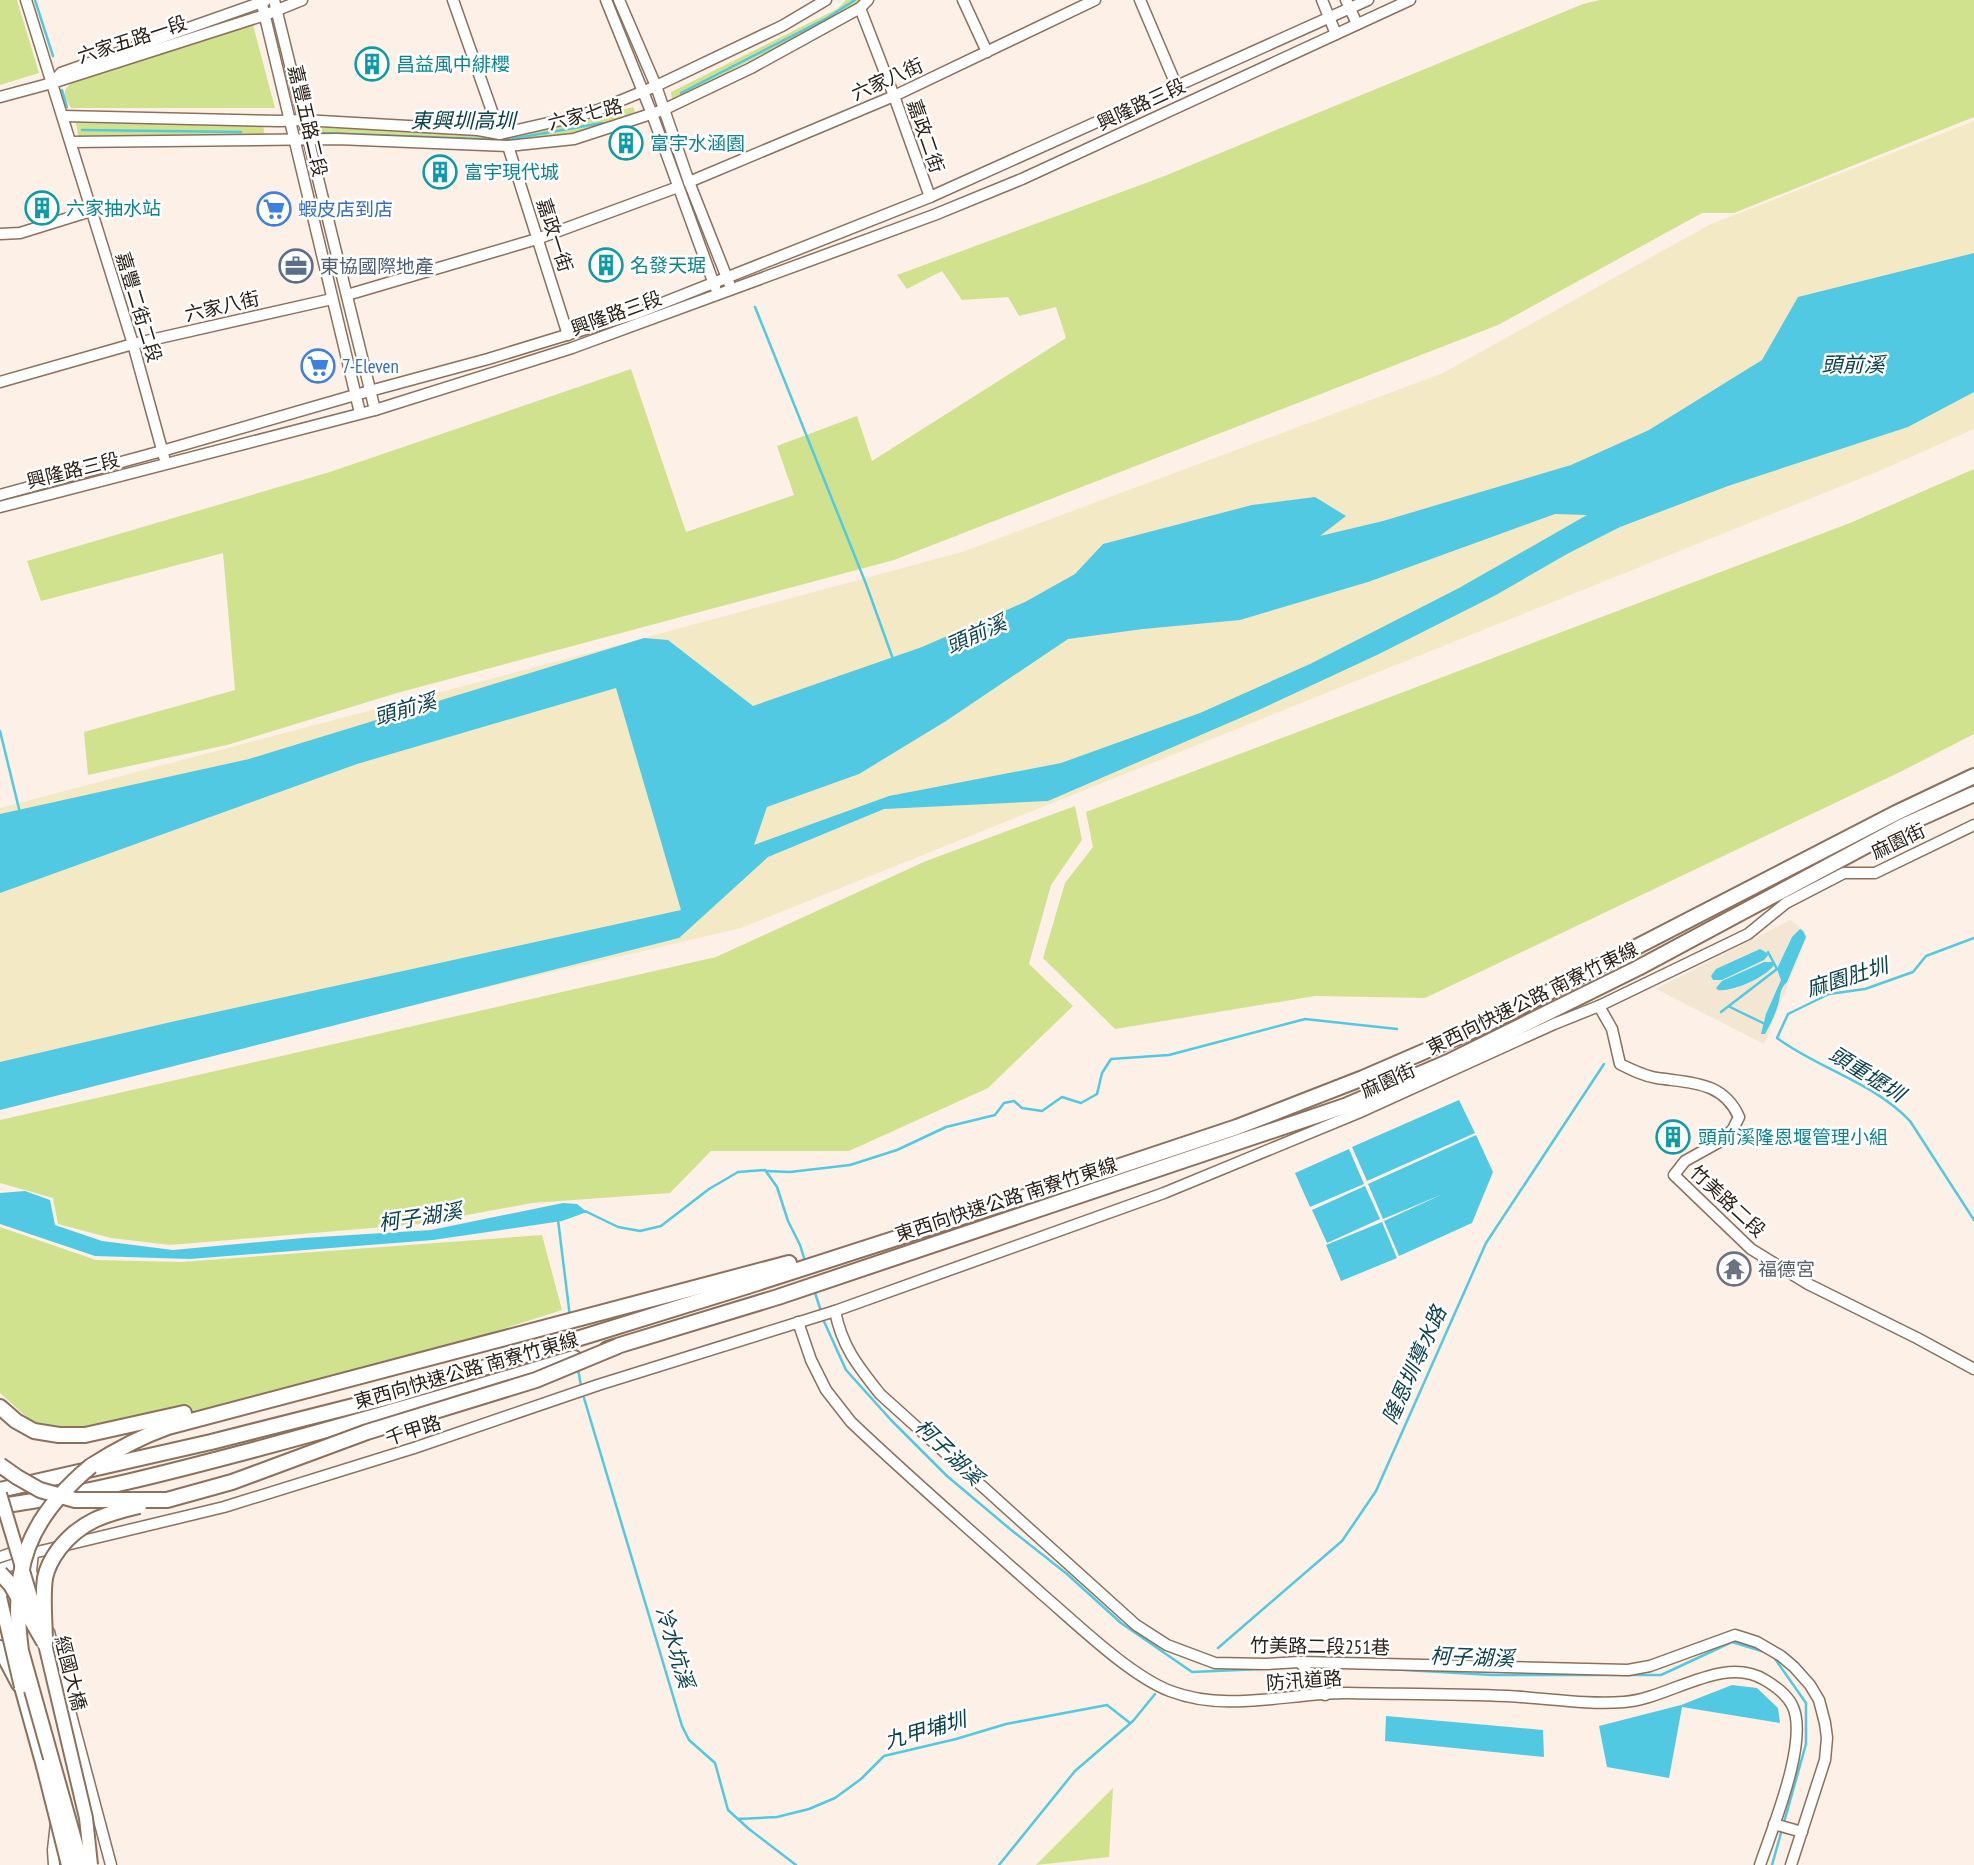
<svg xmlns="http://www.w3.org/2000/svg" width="1974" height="1865" viewBox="0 0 1974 1865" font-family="'PT Sans Narrow','Noto Sans TC',sans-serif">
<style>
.industrial{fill:#f3e7d3}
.green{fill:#d0e28e}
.sand{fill:#f3e9c4}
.water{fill:#52c9e2;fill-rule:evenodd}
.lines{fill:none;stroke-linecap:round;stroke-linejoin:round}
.stream{stroke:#52c9e2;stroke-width:2.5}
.minor-casing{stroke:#8c705c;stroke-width:13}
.major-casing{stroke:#8c705c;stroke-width:16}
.highway-casing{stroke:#8c705c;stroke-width:18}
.minor{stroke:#fff;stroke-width:10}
.major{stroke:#fff;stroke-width:12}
.highway{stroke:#fff;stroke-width:14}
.major-bridge-casing{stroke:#8c705c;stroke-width:16;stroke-linecap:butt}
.highway-bridge-casing{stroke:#8c705c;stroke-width:18;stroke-linecap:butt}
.major-bridge{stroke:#fff;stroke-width:12}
.highway-bridge{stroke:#fff;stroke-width:14}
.labels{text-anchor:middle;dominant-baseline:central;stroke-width:5;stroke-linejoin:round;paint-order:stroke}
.street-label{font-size:19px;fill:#2b2017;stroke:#fff}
.culture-label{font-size:19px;fill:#0d838f;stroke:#fff;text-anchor:start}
.shop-label{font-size:19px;fill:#366cbe;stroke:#fff;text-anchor:start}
.service-label{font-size:19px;fill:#4e5e75;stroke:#fff;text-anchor:start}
.worship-label{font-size:19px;fill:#5b616d;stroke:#fff;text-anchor:start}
.water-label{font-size:21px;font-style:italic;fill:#0c434d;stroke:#fff}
</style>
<rect width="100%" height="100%" fill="#fdf0e7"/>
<!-- industrial -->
<polygon class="industrial" points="1790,920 1804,930 1807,937 1764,1044 1656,989"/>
<!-- green -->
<g class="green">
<polygon points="0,0 17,0 39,73 0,85"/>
<polygon points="846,0 862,0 847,10 672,101 671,92 837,9"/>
<polygon points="1600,0 1974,0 1974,117 1734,213 1702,213 1498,325 894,560 397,693 227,745 88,775 84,732 235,690 223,553 41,601 27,561 330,472 631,369 686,532 794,495 777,446 857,416 872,461 1066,338 1056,307 1019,316 1008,297 962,300 942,271 907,289 897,275 1162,177 1583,4"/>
<polygon points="253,25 275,108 71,108 65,97 65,90 71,83 76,80"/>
<polygon points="633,107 636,115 573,136 507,143 315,137 312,126 505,135 574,124"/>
<polygon points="76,123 263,125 265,137 78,136"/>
<polygon points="1974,469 1974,734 1900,772 1425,998 1315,996 1115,1029 1043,958 1065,883 1093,847 1086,812 1850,523"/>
<polygon points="1075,806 1082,840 1051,885 1029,964 1073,1006 988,1088 849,1151 711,1151 670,1193 532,1203 419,1224 170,1245 111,1238 58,1224 53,1198 0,1183 0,1120 716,957 926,861"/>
<polygon points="0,1227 96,1260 181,1262 542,1235 562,1310 458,1343 276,1394 92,1431 32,1422 0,1393"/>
<polygon points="1113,1788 1109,1857 1036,1865"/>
</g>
<!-- sand -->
<polygon class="sand" points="1974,121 1974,429 1879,471 741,928 0,1101 0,808 581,655 962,552 1443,373 1709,225"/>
<!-- water -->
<g class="water">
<path d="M1974,253V392L1908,427L1728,486L1620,527L1567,554L1496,595L1379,654L1261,709L1048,801L884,809L768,857L679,938L0,1110V1062L171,1022L681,910L616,688L357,764L0,893V814L249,759L644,638L668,640L753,706L922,647L1025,602L1075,574L1103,544L1252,505L1315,497L1346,516L1320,536L1383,521L1571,465L1649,430L1762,360L1798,297ZM1555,514L1587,515L1459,588L1310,664L1200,713L1061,763L889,796L754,845L767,807L859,774L946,721L1068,639L1143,629L1240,620L1368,582Z"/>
<path d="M1800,929L1803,931L1806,937L1787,982C1779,989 1781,996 1778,1005C1775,1015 1770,1025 1765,1034H1761L1766,1014L1781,980L1777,969L1792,937Z"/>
<polygon points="1760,949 1769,954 1764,960 1722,980 1713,980 1711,976 1716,969"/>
<path d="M1764,962H1773L1774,965C1766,977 1733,992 1718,990L1716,988L1722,981Z"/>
<polygon points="1459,1100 1475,1133 1367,1181 1352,1147"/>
<polygon points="1476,1135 1493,1172 1472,1223 1399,1256 1384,1221 1443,1194 1383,1219 1368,1184"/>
<polygon points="1349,1149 1364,1184 1310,1207 1295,1173"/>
<polygon points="1365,1186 1380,1219 1327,1243 1312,1210"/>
<polygon points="25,1191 50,1200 55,1225 102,1241 173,1250 303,1238 431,1230 563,1203 577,1204 587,1212 562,1221 433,1240 190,1259 95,1256 0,1224 0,1193"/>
<polygon points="1382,1222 1397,1258 1341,1281 1326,1245"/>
<polygon points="1732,1685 1757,1688 1778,1708 1780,1723 1682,1707 1669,1778 1607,1767 1599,1726 1681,1705"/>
<polygon points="1386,1716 1543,1730 1544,1757 1385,1741"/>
</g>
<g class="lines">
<!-- stream -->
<g class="stream">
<polyline points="35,0 53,56"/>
<polyline points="62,90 67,107"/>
<polyline points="681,93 827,18 855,0"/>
<polyline points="82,130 241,132"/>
<polyline points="323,133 505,140 602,123"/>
<polyline points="755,307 866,584 893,659"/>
<polyline points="0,731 20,813"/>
<path d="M1974,938L1926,956L1913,972L1865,989L1829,994L1788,1014L1777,1038C1819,1069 1873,1082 1910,1121L1974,1220"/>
<polyline points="1730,1007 1765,1024"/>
<polyline points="1721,1012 1777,969 1768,952"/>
<polyline points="766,1171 790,1172 850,1165 897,1150 946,1127 995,1115 1004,1103 1014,1101 1022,1108 1042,1111 1062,1097 1081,1103 1097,1094 1102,1073 1111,1059 1169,1055 1305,1019 1397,1029"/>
<polyline points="585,1211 618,1227 640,1231 661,1226 709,1189 738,1172 765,1170 777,1187 788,1221 800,1245 805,1261"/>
<polyline points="558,1220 570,1317"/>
<polyline points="814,1290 821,1311"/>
<polyline points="822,1317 846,1370 891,1420 947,1476 1010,1529 1067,1574 1121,1623 1192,1672 1262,1669"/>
<polyline points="578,1369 581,1386"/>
<polyline points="584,1398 682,1726 689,1740 715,1763 728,1810 749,1829 796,1865"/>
<polyline points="1218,1648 1342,1541 1376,1491 1486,1243 1604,1064"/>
<polyline points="1388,1669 1492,1675 1661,1675 1732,1642 1768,1653"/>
<polyline points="738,1819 777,1817 809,1809 835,1798 861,1779 884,1756 956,1739 1006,1724 1107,1705 1130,1723"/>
<polyline points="999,1865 1075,1771 1133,1721 1155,1694"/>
<polyline points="1772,1865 1806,1744 1806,1703 1773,1656"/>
</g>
<defs>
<g id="minor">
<polyline points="26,0 133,344 164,457"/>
<polyline points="261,0 360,413"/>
<polyline points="274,0 375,410"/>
<polyline points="453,0 500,134"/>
<polyline points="606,0 652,114 715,287"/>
<polyline points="619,0 656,86 689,182 729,283"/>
<polyline points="963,0 987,52"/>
<polyline points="1140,0 1177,87"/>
<polyline points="1322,0 1336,34"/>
<polyline points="1346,0 1357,24"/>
<polyline points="860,8 894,96 930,197"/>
<polyline points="52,83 61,73 265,1"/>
<polyline points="0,97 52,83 265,15 302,0"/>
<polyline points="63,116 280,121 303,120 478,130 500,134 570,118 598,110 656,86 782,26 826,0"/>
<polyline points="71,142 337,139 508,146 574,139 663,110 751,68 860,8 868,0"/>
<polyline points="508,146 568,335"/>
<polyline points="689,182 894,96 1095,0"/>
<polyline points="0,234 20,233 91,211"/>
<polyline points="347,295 537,239 678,187"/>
<polyline points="0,382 133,344 332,299"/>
<polyline points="0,495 162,451 355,395 488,359 635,314 930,197 1368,0"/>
<polyline points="0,507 375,410 572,348 934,215 1022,179 1410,0"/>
<path d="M1599,1006L1612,1029L1620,1064C1632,1070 1644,1076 1657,1078C1690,1083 1723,1081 1739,1117L1733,1129L1721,1141L1685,1161L1674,1175L1751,1249L1808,1284L1917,1338L1974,1369"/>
<path d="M835,1311C842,1347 858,1366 880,1394L1136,1625L1167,1645L1215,1663L1266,1664L1300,1662L1628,1670L1650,1666L1735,1635L1757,1642L1781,1656L1794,1667L1810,1685L1819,1700L1825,1723L1827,1738L1825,1760L1791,1865"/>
<path d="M798,1322L811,1360L826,1390L851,1422C913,1481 979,1538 1043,1595C1077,1624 1129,1675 1170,1691C1227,1713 1288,1693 1347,1693C1400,1694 1454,1694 1507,1696C1546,1698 1586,1705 1624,1702C1669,1699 1723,1654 1765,1680C1775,1686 1787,1695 1792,1705C1810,1739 1772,1829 1760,1865"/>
<polyline points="33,1553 31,1571 40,1605"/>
<polyline points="0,1557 15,1552 33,1553 224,1507 414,1448 598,1385 835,1311 1164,1193 1358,1113 1554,1024 1599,1006 1748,934 1786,903 1844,873 1875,873 1974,825"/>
<polyline points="0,1569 18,1563 24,1559"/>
<polyline points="49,1632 111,1865"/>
<polyline points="1300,1662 1325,1695"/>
<polyline points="1774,1824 1802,1832"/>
<polyline points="54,1865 53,1850 56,1823"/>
</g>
<polyline id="major" points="21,1687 43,1766"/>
<g id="highway">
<polyline points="607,1349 778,1297 1345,1106 1448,1062 1638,968 1903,826 1974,794"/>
<polyline points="0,1407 16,1421 34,1431 59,1435 85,1435 184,1413"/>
<path d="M91,1466C116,1450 140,1437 168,1427L789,1263"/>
<polyline points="0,1490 211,1442 389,1397 748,1286 1111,1169 1237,1127 1363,1078 1483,1026 1896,813 1974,776"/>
<path d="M0,1506C86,1494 170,1472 253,1450C361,1421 468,1390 574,1358"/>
<polyline points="0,1648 19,1684"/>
</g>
</defs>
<!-- minor casing -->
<use href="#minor" class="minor-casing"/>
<!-- major casing -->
<use href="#major" class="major-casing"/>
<!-- highway casing -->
<use href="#highway" class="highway-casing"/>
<!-- minor -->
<use href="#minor" class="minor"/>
<!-- major -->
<use href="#major" class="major"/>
<!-- highway -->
<use href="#highway" class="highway"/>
<defs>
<g id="major-bridge">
<polyline points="0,1494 45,1644 86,1818 91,1865"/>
<polyline points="0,1597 21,1687"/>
<polyline points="43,1766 68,1865"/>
</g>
<g id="highway-bridge">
<polyline points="0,1465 17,1477 40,1490 75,1500 167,1500 232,1482 367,1432 536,1380 618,1346"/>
<polyline points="0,1573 11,1585 44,1642"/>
<path d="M45,1644C45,1622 42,1599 45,1578C47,1568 53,1557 59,1549C81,1521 105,1514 139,1506"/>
<path d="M81,1865L21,1651C10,1569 27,1519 91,1466"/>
</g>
</defs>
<!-- major-bridge casing -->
<use href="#major-bridge" class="major-bridge-casing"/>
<!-- highway-bridge casing -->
<use href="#highway-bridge" class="highway-bridge-casing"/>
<!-- major-bridge -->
<use href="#major-bridge" class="major-bridge"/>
<!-- highway-bridge -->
<use href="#highway-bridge" class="highway-bridge"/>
</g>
<!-- icons -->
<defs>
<symbol id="building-ring" viewBox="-11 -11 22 22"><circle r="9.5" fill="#fff" stroke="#0f9aa8" stroke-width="1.5"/><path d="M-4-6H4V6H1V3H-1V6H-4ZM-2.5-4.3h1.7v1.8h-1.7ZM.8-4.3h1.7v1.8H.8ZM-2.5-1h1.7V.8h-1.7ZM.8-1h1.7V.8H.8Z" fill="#0f9aa8"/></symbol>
<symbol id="supermarket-ring" viewBox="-11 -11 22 22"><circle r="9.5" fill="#fff" stroke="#3f7fe0" stroke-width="1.5"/><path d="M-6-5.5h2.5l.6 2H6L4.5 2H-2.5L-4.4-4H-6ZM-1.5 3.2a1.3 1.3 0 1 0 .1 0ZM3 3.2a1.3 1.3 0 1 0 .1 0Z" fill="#3f7fe0"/></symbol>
<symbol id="office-ring" viewBox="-11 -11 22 22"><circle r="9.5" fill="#fff" stroke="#5c6f8a" stroke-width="1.5"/><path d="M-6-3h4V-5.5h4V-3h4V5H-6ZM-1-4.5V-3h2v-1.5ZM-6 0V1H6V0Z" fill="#5c6f8a"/></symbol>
<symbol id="temple-ring" viewBox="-11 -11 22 22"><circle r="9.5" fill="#fff" stroke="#6b7280" stroke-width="1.5"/><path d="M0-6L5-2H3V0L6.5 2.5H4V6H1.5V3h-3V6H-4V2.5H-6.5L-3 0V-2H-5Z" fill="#6b7280"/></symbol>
</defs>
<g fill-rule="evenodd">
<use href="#building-ring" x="353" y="45" width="38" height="38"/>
<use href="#building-ring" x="607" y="124" width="38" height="38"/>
<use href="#building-ring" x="421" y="153" width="38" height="38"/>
<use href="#building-ring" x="23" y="189" width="38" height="38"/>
<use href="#supermarket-ring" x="255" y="190" width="38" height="38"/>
<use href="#building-ring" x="587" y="246" width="38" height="38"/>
<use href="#office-ring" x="277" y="247" width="38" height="38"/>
<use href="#supermarket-ring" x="299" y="347" width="38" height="38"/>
<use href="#building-ring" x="1654" y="1118" width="38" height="38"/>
<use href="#temple-ring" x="1715" y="1250" width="38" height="38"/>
</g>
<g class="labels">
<!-- street labels -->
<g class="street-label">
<text transform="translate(132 39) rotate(-18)">六家五路一段</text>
<text transform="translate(887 79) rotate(-24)">六家八街</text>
<text transform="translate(1141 104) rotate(-25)">興隆路三段</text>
<text transform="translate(585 114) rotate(-14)">六家七路</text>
<text transform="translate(308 121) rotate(77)">嘉豐五路二段</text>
<text transform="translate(926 136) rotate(71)">嘉政二街</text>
<text transform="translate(555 235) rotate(72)">嘉政一街</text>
<text transform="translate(222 306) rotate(-13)">六家八街</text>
<text transform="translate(139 307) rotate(73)">嘉豐二街二段</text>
<text transform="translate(616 313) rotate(-20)">興隆路三段</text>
<text transform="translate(73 470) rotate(-14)">興隆路三段</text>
<text transform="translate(1898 841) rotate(-25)">麻園街</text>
<text transform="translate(1532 998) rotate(-26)">東西向快速公路 南寮竹東線</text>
<text transform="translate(1388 1080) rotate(-24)">麻園街</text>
<text transform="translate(1006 1199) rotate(-18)">東西向快速公路 南寮竹東線</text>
<text transform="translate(1728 1201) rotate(43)">竹美路二段</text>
<text transform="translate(466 1370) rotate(-16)">東西向快速公路 南寮竹東線</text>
<text transform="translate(413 1430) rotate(-18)">千甲路</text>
<text transform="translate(1320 1646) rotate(1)">竹美路二段251巷</text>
<text transform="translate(71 1673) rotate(76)">經國大橋</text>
<text transform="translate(1304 1680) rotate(-4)">防汛道路</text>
</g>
<!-- culture labels -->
<g class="culture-label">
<text x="396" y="64">昌益風中緋櫻</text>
<text x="650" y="143">富宇水涵園</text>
<text x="464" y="172">富宇現代城</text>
<text x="66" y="208">六家抽水站</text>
<text x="630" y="265">名發天琚</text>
<text x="1698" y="1137">頭前溪隆恩堰管理小組</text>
</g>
<!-- shop labels -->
<g class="shop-label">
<text x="298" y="209">蝦皮店到店</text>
<text x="342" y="366">7-Eleven</text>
</g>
<!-- service labels -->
<g class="service-label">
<text x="320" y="266">東協國際地產</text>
</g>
<!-- worship labels -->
<g class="worship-label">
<text x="1758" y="1269">福德宮</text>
</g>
<!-- water labels -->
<g class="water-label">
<text x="463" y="120">東興圳高圳</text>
<text x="1853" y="364">頭前溪</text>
<text transform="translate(976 634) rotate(-24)">頭前溪</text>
<text transform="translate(405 709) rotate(-16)">頭前溪</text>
<text transform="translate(1847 977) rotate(-17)">麻園肚圳</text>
<text transform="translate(1867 1074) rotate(32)">頭重壢圳</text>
<text transform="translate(420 1217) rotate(-9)">柯子湖溪</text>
<text transform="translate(1414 1365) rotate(-66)">隆恩圳導水路</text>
<text transform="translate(949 1452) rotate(44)">柯子湖溪</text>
<text transform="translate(675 1647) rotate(73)">冷水坑溪</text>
<text transform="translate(1472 1657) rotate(2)">柯子湖溪</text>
<text transform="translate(925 1730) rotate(-16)">九甲埔圳</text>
</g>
</g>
</svg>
